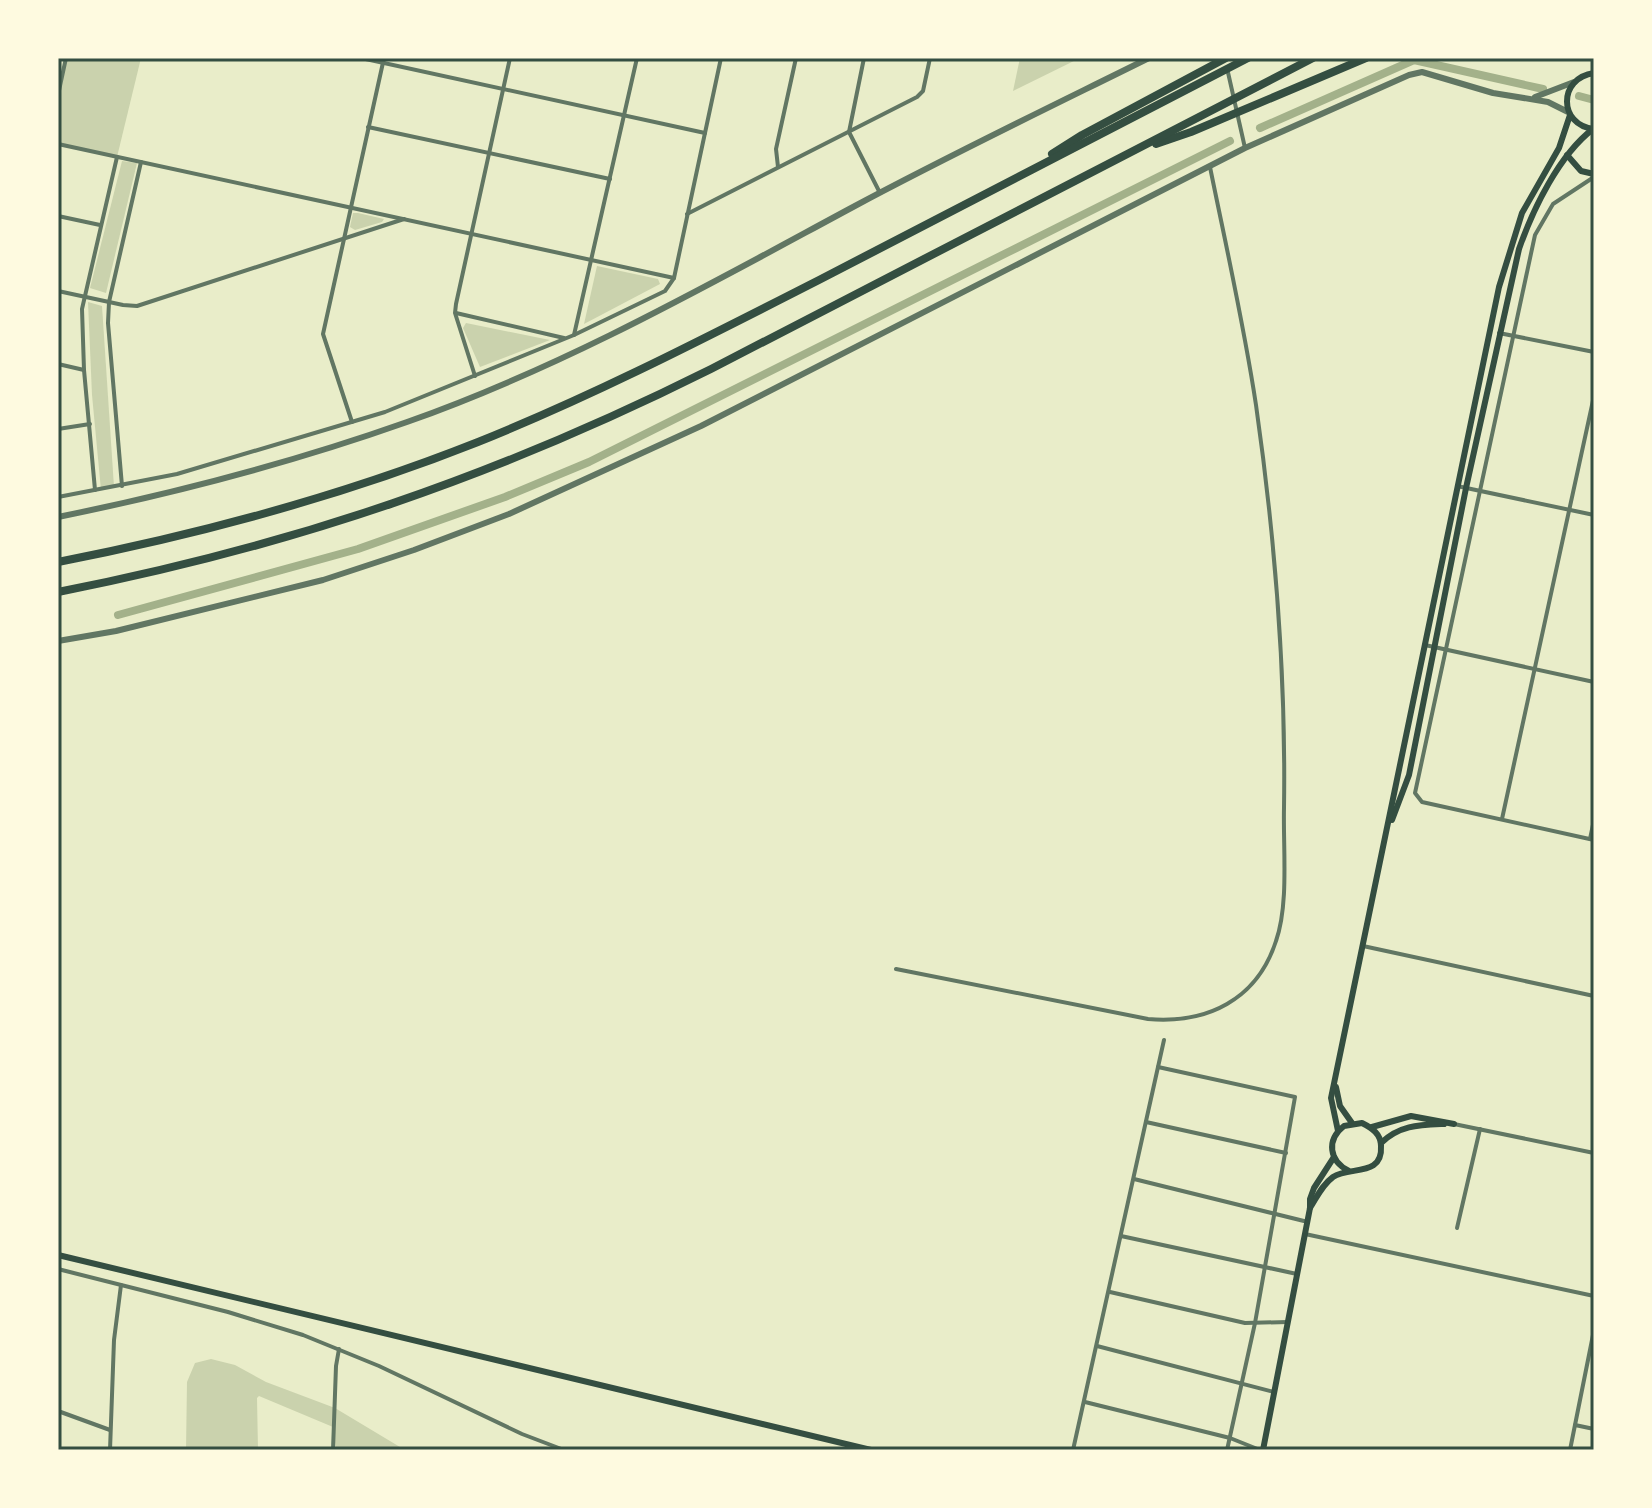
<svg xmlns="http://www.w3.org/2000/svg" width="1652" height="1508" viewBox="0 0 1652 1508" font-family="'Open Sans',sans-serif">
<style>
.green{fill:#cad2ad}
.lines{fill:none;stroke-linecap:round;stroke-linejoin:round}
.canal{stroke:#a3b18a;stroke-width:8}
.minor{stroke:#617663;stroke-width:4}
.tertiary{stroke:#617663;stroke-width:6}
.secondary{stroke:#344e41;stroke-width:6}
.motorway{stroke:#344e41;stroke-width:8}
.neatline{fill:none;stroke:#344e41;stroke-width:3}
</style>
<rect width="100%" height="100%" fill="#e9edc9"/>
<!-- green -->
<g class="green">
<polygon points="66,58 141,58 117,157 58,144 58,95"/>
<polygon points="1020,58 1080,58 1013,91"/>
<polygon points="122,161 137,163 106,293 90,288"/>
<polygon points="353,213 358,213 384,219 382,222 355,230 350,227"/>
<polygon points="597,266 658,279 660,284 584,324"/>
<polygon points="88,302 102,306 114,487 101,490 92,395"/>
<polygon points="466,323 550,340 480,367 463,328"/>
<polygon points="211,1359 235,1365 266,1382 335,1408 405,1450 336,1450 333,1427 259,1396 257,1398 258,1450 186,1450 187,1382 195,1363"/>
</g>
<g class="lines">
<!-- canal -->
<g class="canal">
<polyline points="1579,96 1594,100"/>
<polyline points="1260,128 1414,60 1543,89"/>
<polyline points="118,615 358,549 505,497 589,462 1230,141"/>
</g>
<!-- minor -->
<g class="minor">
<polyline points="361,58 705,133"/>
<polyline points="864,58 849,132 880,193"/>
<polyline points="1227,68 1245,148"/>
<polyline points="58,95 66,58"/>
<polyline points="368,127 610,179"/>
<polyline points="58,144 674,278"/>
<polyline points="778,167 776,149 796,58"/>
<polyline points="1594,177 1553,204 1535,235 1415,793 1422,802 1594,840"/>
<polyline points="687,214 917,97 923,91 930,58"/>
<polyline points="58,216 100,225"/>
<polyline points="58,291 123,305 137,306 404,219"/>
<polyline points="456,313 564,338"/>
<polyline points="1499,333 1594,352"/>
<polyline points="574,335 637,58"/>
<polyline points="58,364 84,370"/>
<polyline points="475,376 455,313 456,304 510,58"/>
<polyline points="352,422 323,334 384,58"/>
<polyline points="58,429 90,424"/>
<polyline points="122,486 108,323 109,302 141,162"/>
<polyline points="1457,486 1594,515"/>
<polyline points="95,490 84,370 82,309 117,157"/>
<polyline points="58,497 177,474 385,412 574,335 665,291 674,278 721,58"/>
<polyline points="1425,645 1594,682"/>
<polyline points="1502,819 1594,396"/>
<polyline points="1590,839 1594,820"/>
<polyline points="1363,946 1594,996"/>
<path d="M896,969L1148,1019C1207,1024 1257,1000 1276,941C1289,904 1283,848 1284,808C1286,673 1275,538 1256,405C1244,325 1226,246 1210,167"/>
<polyline points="1158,1067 1295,1097 1255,1323 1227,1450"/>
<polyline points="1146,1122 1286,1153"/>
<polyline points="1454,1124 1594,1153"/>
<polyline points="1134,1179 1308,1222"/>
<polyline points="1457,1228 1480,1129"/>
<polyline points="1305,1234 1594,1296"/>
<polyline points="1121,1236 1297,1274"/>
<polyline points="58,1269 228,1312 303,1335 379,1366 522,1434 564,1450"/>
<polyline points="1110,1292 1245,1323 1288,1322"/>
<polyline points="1097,1346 1274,1392"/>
<polyline points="1085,1402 1230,1438 1260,1450"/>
<polyline points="58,1411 110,1430"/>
<polyline points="1575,1425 1594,1429"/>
<polyline points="110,1450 114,1340 121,1285"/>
<polyline points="333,1450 336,1366 339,1349"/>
<polyline points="1073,1450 1164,1040"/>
<polyline points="1570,1450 1594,1330"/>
</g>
<!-- tertiary -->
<g class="tertiary">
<polyline points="1535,97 1574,82"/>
<path d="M58,517C176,493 294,462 407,422C563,367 708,285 853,207C950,155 1050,107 1149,58"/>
<polyline points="58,641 116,631 323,580 414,550 509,514 701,426 1245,148 1409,75 1422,72 1493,93 1548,102 1568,112"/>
</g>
<!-- secondary -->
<g class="secondary">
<path d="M1594,73C1558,78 1558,125 1594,129"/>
<polyline points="1567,155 1581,171 1594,174"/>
<path d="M1392,820L1409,775L1466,488L1519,249C1533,209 1559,155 1593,129"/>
<polyline points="1336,1087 1340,1106 1352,1123"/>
<polyline points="1372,1127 1411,1116 1454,1124"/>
<polyline points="1338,1131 1331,1098 1499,287 1522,213 1559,148 1570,115"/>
<path d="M1381,1143C1400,1125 1419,1125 1444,1124"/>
<path d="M1310,1208C1317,1197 1322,1185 1333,1177C1350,1166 1383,1177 1381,1146C1381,1134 1372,1128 1362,1123L1344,1126C1326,1140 1329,1161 1349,1171"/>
<polyline points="58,1255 871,1450"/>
<polyline points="1263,1450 1310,1208 1310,1199 1314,1188 1334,1157"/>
</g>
<!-- motorway -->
<g class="motorway">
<polyline points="1156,144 1191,132 1366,58"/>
<polyline points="1052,154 1082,135 1226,58"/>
<path d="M58,562C201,534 342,496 478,442C595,395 707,337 819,280C962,206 1105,132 1248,58"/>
<path d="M58,592C293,546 497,476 711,369L1313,58"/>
</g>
</g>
<!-- border -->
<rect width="1652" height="1508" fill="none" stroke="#fefae0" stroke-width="120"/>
<rect x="60" y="60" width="1532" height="1388" class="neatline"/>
</svg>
